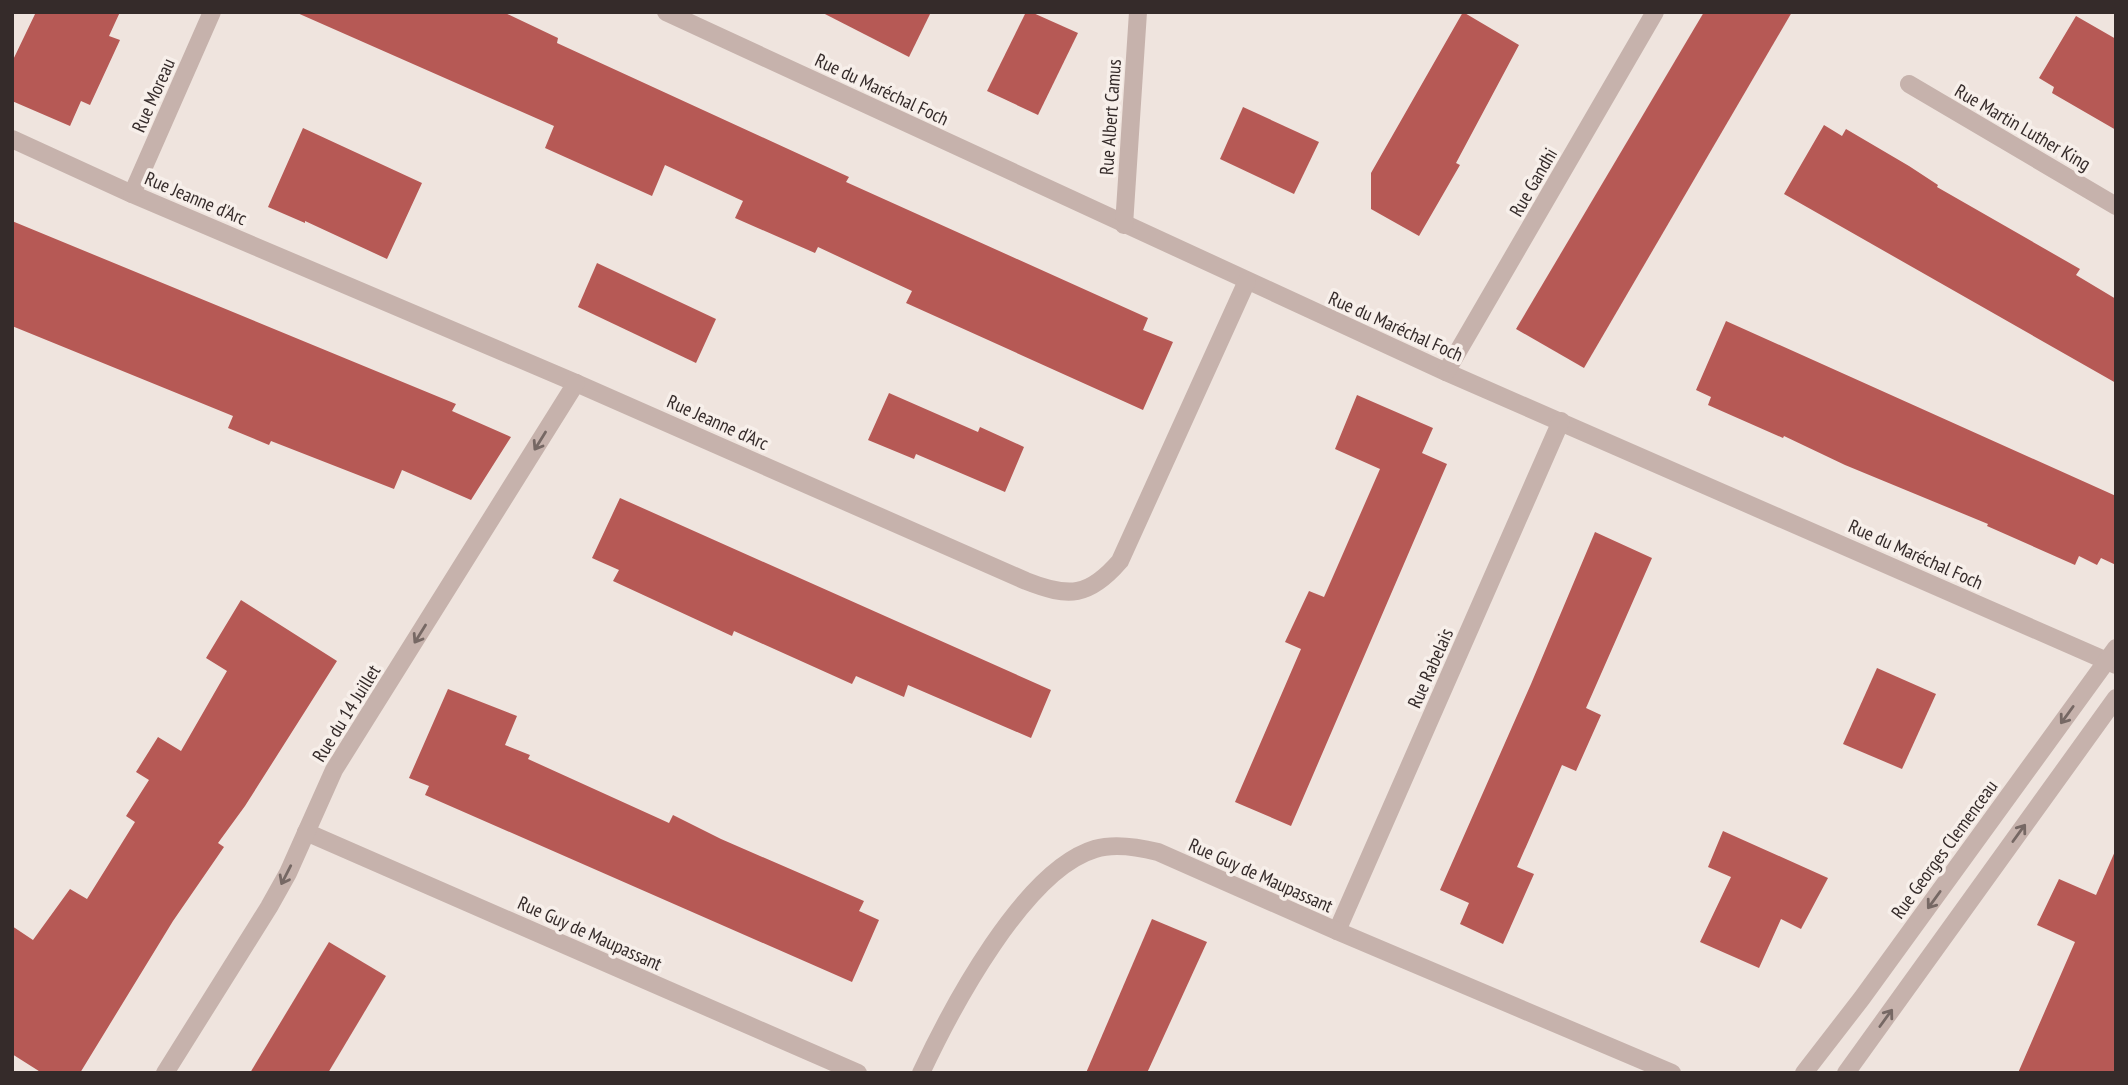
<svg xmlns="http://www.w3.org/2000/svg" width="2128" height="1085" viewBox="0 0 2128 1085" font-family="'PT Sans Narrow',sans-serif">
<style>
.building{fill:#b65955}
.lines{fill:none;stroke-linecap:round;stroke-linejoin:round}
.minor{stroke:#c6b2ac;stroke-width:18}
.tertiary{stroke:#c6b2ac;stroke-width:18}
.oneway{stroke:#766864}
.labels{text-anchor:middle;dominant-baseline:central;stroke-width:7;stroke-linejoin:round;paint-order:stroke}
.street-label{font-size:19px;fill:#352b2a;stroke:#f7efea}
</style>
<rect width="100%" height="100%" fill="#efe4de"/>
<!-- building -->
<g class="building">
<polygon points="36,12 120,12 109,36 120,40 90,105 81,101 70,126 12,101 12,62"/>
<polygon points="295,12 503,12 558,38 557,43 849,177 846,182 1148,318 1143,330 1173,342 1143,410 906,303 912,291 818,247 815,253 735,218 743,201 665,165 652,196 545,148 554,126"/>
<polygon points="821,12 931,12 909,57"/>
<polygon points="1026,12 1031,12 1078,33 1038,115 987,91"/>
<polygon points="1463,12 1519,45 1456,163 1460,165 1419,236 1371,209 1371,173"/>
<polygon points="1704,12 1792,12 1584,368 1516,329"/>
<polygon points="2076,16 2116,39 2116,130 2052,93 2054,87 2039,78"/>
<polygon points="1243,107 1319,142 1294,194 1220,159"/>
<polygon points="1824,125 1842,136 1846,129 1909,166 1938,185 1937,187 2080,269 2076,275 2116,299 2116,383 1784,194"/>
<polygon points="303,128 422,183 387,259 305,221 305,223 268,207"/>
<polygon points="12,221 456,404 452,411 511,437 471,500 402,470 394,489 271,441 269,445 228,428 233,416 12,326"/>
<polygon points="597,263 716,319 696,363 578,307"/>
<polygon points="1726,321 2116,496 2116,565 2101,558 2097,565 2079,556 2075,565 1987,526 1988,524 1845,465 1784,436 1783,438 1708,405 1711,397 1696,390"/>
<polygon points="889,393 978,432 980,427 1024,447 1005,492 916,454 914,459 868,440"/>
<polygon points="1357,395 1433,428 1422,453 1447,464 1291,826 1235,802 1301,649 1285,642 1309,591 1324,597 1380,469 1335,449"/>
<polygon points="620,498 1051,690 1031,738 908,685 904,697 856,676 852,684 734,631 732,636 613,581 619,570 592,558"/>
<polygon points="1595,532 1652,558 1586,708 1601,715 1576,771 1562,765 1517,867 1534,874 1503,944 1460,924 1469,903 1440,890 1531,684"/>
<polygon points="241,600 337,661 245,806 218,843 224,847 173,921 80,1073 42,1073 12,1054 12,926 33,940 70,889 87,899 135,822 126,816 149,780 136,772 158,737 181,751 227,671 206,658"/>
<polygon points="1877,668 1936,694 1902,769 1843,744"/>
<polygon points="448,689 517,716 505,745 530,755 528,759 669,823 673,815 721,839 864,901 859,911 879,920 852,982 425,795 429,786 409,778"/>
<polygon points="1723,831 1828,878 1801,929 1781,919 1759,968 1700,942 1731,877 1708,867"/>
<polygon points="2116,849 2116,1073 2018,1073 2075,942 2037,925 2059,879 2096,895"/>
<polygon points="1152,919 1207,942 1147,1073 1086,1073"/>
<polygon points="329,942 386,976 328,1073 250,1073"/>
</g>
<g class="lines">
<!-- minor -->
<g class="minor">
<polyline points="666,12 1446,372 2116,665"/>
<polyline points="1909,84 2116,206"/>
<path d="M12,139L132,194L576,383L1026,581C1069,598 1089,597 1120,561L1247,281"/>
<polyline points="132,194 212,12"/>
<polyline points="1124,225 1138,12"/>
<polyline points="1446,372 1655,12"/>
<polyline points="306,832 858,1073"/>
<polyline points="1337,931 1561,421"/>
<polyline points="165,1073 269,907 288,873 334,770 576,383"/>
<path d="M921,1073C951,1009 1024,870 1095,849C1115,843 1138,847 1158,852L1337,931L1672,1073"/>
</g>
<!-- tertiary -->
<g class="tertiary">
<polyline points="1804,1073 1862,998 2116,648"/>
<polyline points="1846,1073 2116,698"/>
</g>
</g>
<!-- one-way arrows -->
<defs><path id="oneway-shaft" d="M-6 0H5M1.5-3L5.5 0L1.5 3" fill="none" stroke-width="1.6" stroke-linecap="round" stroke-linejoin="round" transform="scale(1.75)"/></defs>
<g class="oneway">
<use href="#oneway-shaft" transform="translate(540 441) rotate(122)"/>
<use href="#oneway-shaft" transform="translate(420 634) rotate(122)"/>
<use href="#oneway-shaft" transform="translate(2067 715) rotate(126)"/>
<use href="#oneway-shaft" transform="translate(2019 833) rotate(-54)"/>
<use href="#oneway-shaft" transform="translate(286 875) rotate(117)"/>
<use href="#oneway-shaft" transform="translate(1934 900) rotate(126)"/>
<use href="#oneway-shaft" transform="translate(1886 1018) rotate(-54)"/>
</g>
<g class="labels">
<!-- street labels -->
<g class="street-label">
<text transform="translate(882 89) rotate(25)">Rue du Maréchal Foch</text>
<text transform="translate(153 95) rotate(-66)">Rue Moreau</text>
<text transform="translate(1110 117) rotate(-86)">Rue Albert Camus</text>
<text transform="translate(2023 127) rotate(30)">Rue Martin Luther King</text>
<text transform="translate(1533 182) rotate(-60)">Rue Gandhi</text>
<text transform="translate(196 198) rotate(23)">Rue Jeanne d'Arc</text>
<text transform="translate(1396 326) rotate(24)">Rue du Maréchal Foch</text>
<text transform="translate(718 422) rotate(24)">Rue Jeanne d'Arc</text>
<text transform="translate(1916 554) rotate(24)">Rue du Maréchal Foch</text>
<text transform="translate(1430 668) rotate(-66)">Rue Rabelais</text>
<text transform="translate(346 713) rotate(-58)">Rue du 14 Juillet</text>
<text transform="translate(1944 849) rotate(-54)">Rue Georges Clemenceau</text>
<text transform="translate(1261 875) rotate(24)">Rue Guy de Maupassant</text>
<text transform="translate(590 933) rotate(24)">Rue Guy de Maupassant</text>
</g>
</g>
<!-- border -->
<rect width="2128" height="1085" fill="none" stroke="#352b2a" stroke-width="28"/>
</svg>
